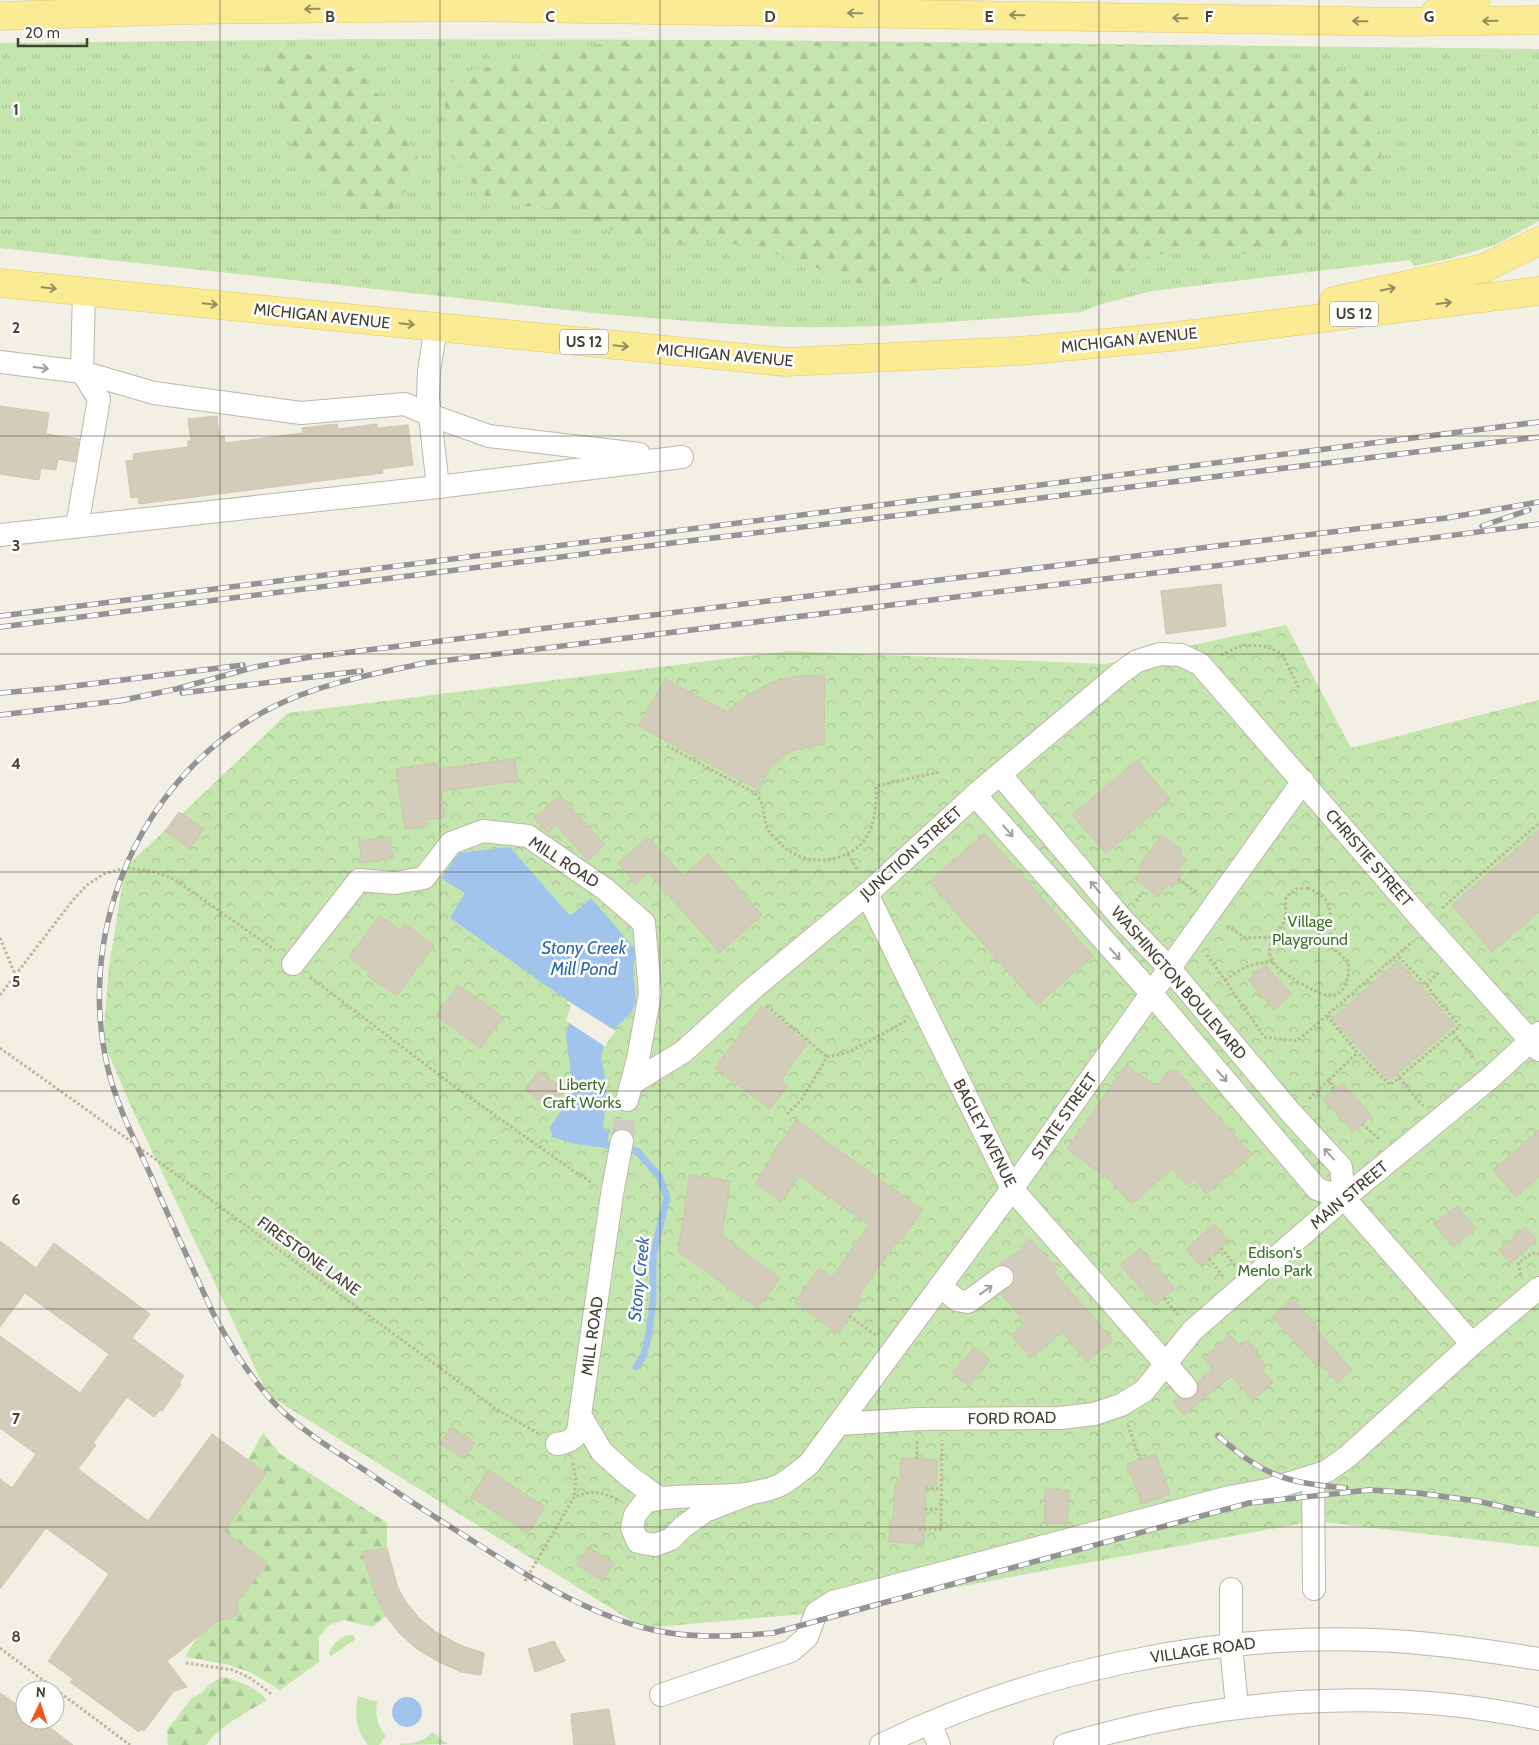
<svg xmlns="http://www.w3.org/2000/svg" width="1539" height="1745" viewBox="0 0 1539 1745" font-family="Cabin,sans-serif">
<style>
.grass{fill:url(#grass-tufts)}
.forest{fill:url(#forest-firs)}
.park{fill:url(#park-crowns)}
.garden{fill:#c5e5ae}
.water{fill:#a1c4ed}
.pier{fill:#f2efe4}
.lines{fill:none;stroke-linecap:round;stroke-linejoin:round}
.stream{stroke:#a1c4ed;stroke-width:7}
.building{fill:#d3ccba;stroke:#cdc5ae}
.minor-tunnel{stroke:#cfccc1;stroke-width:22;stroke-dasharray:22 11;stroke-linecap:butt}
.minor-casing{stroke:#bdb8a7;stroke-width:24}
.major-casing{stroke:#dfcb64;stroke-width:29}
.path{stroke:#beb699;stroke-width:3;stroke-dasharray:2.5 2.5;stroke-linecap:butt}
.minor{stroke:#fff;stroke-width:22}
.major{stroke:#fbeb94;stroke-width:28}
.rail-casing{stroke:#949494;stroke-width:5.5}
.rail{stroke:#fff;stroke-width:4;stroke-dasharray:11;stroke-linecap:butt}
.oneway{stroke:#968d5f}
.oneway2{stroke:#a1a09a}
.grid{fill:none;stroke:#434034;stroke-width:1;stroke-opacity:0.55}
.labels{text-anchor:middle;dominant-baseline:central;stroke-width:5;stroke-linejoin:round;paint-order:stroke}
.shield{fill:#fff;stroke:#7b7971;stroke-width:1}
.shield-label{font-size:15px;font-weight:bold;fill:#434034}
.street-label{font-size:16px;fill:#434034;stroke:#fff}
.park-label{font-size:16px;fill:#3c732a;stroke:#fff}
.water-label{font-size:18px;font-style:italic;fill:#3167ab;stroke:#fff}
.grid-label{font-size:16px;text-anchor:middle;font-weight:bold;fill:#434034;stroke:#fff;stroke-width:5;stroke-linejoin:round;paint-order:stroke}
</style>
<defs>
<pattern id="grass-tufts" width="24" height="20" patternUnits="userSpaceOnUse" patternTransform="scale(1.25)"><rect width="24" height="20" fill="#c5e5ae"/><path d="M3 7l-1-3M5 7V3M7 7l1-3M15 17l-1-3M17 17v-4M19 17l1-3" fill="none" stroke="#aac696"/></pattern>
<pattern id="forest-firs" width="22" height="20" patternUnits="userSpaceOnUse" patternTransform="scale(1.25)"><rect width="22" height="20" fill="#c5e5ae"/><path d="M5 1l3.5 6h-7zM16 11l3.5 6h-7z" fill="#aac696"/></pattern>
<pattern id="park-crowns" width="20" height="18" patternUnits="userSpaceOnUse" patternTransform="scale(1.25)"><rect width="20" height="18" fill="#c5e5ae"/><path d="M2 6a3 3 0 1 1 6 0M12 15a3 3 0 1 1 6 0" fill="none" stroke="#aac696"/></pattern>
</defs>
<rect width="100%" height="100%" fill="#f2efe4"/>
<!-- grass -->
<path class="grass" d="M367,39L743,40L1539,49V221L1497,244L1452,258L1414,266L1410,260L1152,291L1098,305L1081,312C985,319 889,329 793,327C729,325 666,319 603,314L0,248V43Z"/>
<!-- forest -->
<g class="forest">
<polygon points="633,40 1223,46 1261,51 1328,66 1362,81 1368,93 1383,144 1379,166 1370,181 1342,195 1336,209 1317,222 1304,234 1287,247 1242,254 1215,248 1148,256 1134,264 1128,275 1116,280 1095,274 1078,273 1027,282 961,272 938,281 867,286 759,248 715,241 679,243 632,236 587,222 573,214 546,207 519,206 497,201 478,193 455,157 444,102 450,84 474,69 504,65 581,47"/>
<path d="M287,44C297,48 307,55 318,58C330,62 347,63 357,71C371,82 426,156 420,172C418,178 404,192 399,199C393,207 390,218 378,218C364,217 335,201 324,191C317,184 295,152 290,141C285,130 283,117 279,105C274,92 266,81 262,67L277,46Z"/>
<path d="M263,1433L280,1454L387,1523V1548L363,1552L375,1593L386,1616L372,1627L344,1620L329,1625L319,1637V1662L280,1690L250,1672L229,1665L186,1657C189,1645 207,1626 218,1621C225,1618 232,1618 238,1614L237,1602L267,1563L224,1531L266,1473L248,1460Z"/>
<path d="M222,1677C240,1681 254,1686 267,1700C247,1712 219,1726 206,1745H168L167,1730L192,1698L201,1693L211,1683Z"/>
</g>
<!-- park -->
<polygon class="park" points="1286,625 1351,748 1539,700 1539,1547 1314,1521 816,1613 643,1628 268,1395 132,1109 103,1041 109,967 125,868 288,713 789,651 1106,664"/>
<!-- garden -->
<g class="garden">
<path d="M349,1635H353L356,1639L331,1656L329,1653C334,1643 338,1638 349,1635Z"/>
<path d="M358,1696L377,1702C375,1715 377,1726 386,1736L379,1745H368C356,1730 354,1715 358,1696Z"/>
<path d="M432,1732L448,1744L400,1745V1743C413,1745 424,1741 432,1732Z"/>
</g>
<!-- water -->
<g class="water">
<polygon points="510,847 570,916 591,898 636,950 633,970 636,1002 631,1013 614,1029 605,1040 601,1058 607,1085 603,1130 609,1131 607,1148 575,1144 552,1137 550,1127 580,1083 572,1082 566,1036 574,1005 450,918 465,893 441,878 459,853"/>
<circle cx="407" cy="1712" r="15"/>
</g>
<!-- pier -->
<polygon class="pier" points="568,1001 616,1031 607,1042 606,1047 566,1021 571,1006 567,1003"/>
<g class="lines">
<!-- stream -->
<polyline class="stream" points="601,1139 607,1145 637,1151 659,1176 667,1197 653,1256 653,1301 649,1332 644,1355 636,1367"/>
</g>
<!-- building -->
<g class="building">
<polygon points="0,406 49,413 46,434 79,439 75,462 58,459 56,470 41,468 39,480 0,474"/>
<polygon points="217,416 219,437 224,436 225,443 303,433 302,428 337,424 338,429 377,424 377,428 408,425 413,465 382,469 383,473 139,504 138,497 131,498 126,461 134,460 133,454 188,447 188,441 191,441 188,419"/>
<polygon points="1221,584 1226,626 1166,634 1161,591"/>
<polygon points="825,675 824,744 796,749 786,754 768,771 759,790 638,726 665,679 727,712 744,697 772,682 798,676"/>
<polygon points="515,759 518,781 441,791 445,817 426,820 427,826 405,829 396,769 437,763 438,769"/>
<polygon points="1137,760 1170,799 1106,853 1072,815"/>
<polygon points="560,795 605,845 588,860 556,825 548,833 534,818"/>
<polygon points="179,812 204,829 190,849 165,831"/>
<polygon points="1539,830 1539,912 1492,952 1452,905"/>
<polygon points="985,833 1093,956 1037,1005 929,882"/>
<polygon points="1162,835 1182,850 1180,854 1187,859 1179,869 1183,872 1172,887 1168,884 1158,897 1135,879 1142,869 1138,867"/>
<polygon points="390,837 393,858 362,863 359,841"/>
<polygon points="648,837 683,876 708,854 762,915 720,953 648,872 636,884 618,863"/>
<polygon points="380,915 400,930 405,924 434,945 397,996 367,975 369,972 349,957"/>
<polygon points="1398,961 1455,1025 1389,1080 1332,1019"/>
<polygon points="1265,965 1292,994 1274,1010 1248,980"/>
<polygon points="458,985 503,1017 481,1048 436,1016"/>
<polygon points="761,1006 794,1031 793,1033 807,1044 781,1080 788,1086 770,1109 715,1068"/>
<polygon points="1126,1065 1156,1086 1171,1069 1174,1072 1177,1071 1252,1155 1206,1194 1194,1179 1187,1185 1173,1168 1132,1204 1108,1179 1067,1149"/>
<polygon points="538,1071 565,1090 552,1109 525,1090"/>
<polygon points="1342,1083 1372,1116 1353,1132 1323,1099"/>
<polygon points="796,1120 923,1210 898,1244 896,1243 858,1296 863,1300 849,1316 839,1334 795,1302 819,1268 832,1277 869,1225 799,1176 781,1202 755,1183 773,1157 771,1156"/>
<polygon points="1539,1130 1539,1177 1516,1197 1493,1170"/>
<polygon points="690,1175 730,1181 722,1236 780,1278 758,1308 678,1252"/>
<polygon points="1457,1206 1476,1228 1453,1247 1434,1224"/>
<polygon points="1214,1224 1229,1241 1201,1266 1186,1249"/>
<polygon points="1525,1227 1537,1240 1511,1263 1499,1250"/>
<polygon points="1032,1240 1057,1269 1054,1272 1113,1340 1087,1362 1062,1332 1031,1358 1011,1335 1026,1323 1001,1294 1014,1283 1015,1276 1012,1269 1004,1264"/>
<polygon points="0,1241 36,1268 54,1243 150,1314 132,1338 184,1376 179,1383 181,1384 162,1411 160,1410 154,1417 127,1397 93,1443 96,1445 78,1469 148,1521 212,1434 266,1473 224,1531 267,1563 237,1602 238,1614 231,1618 219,1620 167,1661 187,1687 174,1691 144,1731 141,1729 139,1732 70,1682 73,1679 48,1661 109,1574 46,1528 0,1589 0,1479 12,1488 36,1454 0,1428 0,1336 80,1393 109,1354 25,1293 0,1327"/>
<polygon points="1140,1248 1175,1288 1155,1305 1120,1265"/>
<polygon points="1292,1298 1314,1322 1317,1330 1352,1370 1337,1383 1320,1362 1316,1365 1272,1317"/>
<polygon points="1230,1335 1240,1346 1248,1340 1258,1351 1255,1354 1266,1366 1262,1370 1273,1382 1253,1400 1231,1376 1184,1415 1173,1402 1179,1398 1188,1400 1195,1396 1199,1391 1198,1382 1213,1369 1204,1358"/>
<polygon points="974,1347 990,1360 969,1386 953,1373"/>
<polygon points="451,1427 475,1443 464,1459 440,1444"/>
<polygon points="1156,1454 1170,1494 1142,1504 1127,1464"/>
<polygon points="901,1458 937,1460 936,1486 926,1485 924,1544 889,1542 890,1519 893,1520 895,1484 900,1484"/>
<polygon points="488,1470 545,1507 528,1534 471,1497"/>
<polygon points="1045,1489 1069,1490 1067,1524 1044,1523"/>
<polygon points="588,1547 614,1563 603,1581 577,1565"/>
<polygon points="387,1548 398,1588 406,1602 420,1619 436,1632 460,1645 484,1653 481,1675 461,1672 437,1661 417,1649 400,1634 386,1616 375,1593 362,1552"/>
<polygon points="554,1641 565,1661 535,1672 528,1649"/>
<polygon points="0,1693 25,1710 25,1720 40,1720 73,1745 0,1745"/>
<polygon points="609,1709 615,1745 574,1745 571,1714"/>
</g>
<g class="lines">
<!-- minor-tunnel -->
<g class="minor-tunnel">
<polyline points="622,1141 627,1100"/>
<polyline points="1002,1277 1037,1246"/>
</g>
<defs>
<g id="minor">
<polyline points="436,327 429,371 428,398 438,487"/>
<polyline points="0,362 82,372 154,393 301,413 405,404 430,415 489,436 639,454"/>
<polyline points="77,526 99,399 82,372 84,291"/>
<polyline points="0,535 438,487 682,457"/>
<polyline points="1000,774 1122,919 1170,969 1292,1114 1341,1167 1344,1198"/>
<polyline points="975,795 1151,993 1317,1189 1344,1198 1472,1344"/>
<polyline points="867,894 1012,1189 1186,1387"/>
<polyline points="293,964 359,880 395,883 424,878 451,843 483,831 528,836 605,889 644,923 650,993 638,1059 627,1100"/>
<polyline points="632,1083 683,1052 750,991 867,894 975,795 1119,674 1137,661 1160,654 1181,655 1200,664 1425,923 1539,1050"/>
<polyline points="622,1141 612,1194 580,1415 602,1452 630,1477 659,1498"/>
<polyline points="940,1286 957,1300 968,1302 1002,1277"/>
<polyline points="839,1424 918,1419 1060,1418 1094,1414 1121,1405 1144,1391 1192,1331 1344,1198 1490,1078 1539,1033"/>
<path d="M557,1444C577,1441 579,1434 580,1415"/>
<polyline points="1313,1476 1314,1589"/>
<path d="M749,1494L705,1511L683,1527L671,1539L655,1545L638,1542L632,1528L635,1515L645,1502C689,1490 735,1503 778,1486C789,1481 800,1471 809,1464L1012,1189L1303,781"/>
<polyline points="1231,1589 1231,1645 1237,1707"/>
<polyline points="661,1695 791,1651 807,1637 816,1613 833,1602 1230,1497 1267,1490 1313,1476 1327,1471 1347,1457 1472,1344 1539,1288"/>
<polyline points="930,1723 939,1745"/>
<path d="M881,1745C1029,1673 1210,1633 1374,1640C1430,1642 1484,1650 1539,1659"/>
<path d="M1065,1745C1218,1699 1382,1685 1539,1719"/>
</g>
<g id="major">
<polyline points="1435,13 1476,0"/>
<polyline points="0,16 185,10 468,7 1409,22 1539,20"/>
<polyline points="0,283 785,362 1020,351 1169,337 1539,291"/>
<polyline points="1334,301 1484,268 1539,241"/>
</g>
</defs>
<!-- minor casing -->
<use href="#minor" class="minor-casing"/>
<!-- major casing -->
<use href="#major" class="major-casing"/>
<!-- path -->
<g class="path">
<polyline points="1221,655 1242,645 1264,646 1282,654 1299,688"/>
<path d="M667,746L753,792C768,805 761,815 768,830C770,833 773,836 776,839C796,863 828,867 855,849C874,837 877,808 876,786L939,772"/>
<polyline points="848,854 858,871"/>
<polyline points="1178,879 1196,892"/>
<path d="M1308,888C1315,891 1323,895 1327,902C1333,913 1330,934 1330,946L1348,961C1351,975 1345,1000 1325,995C1316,993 1280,972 1275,965C1274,963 1271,958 1270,955C1267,942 1279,934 1283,924C1287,917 1285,905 1286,897L1296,889Z"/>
<polyline points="1136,901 1143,892"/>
<polyline points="1442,908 1539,823"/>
<polyline points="1227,926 1246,938 1274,937"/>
<polyline points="0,938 15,974"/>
<polyline points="1207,955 1232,990 1264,1037 1297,1041 1413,941"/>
<polyline points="310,977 451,1084 572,1170 591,1182"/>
<path d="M1225,980C1243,967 1251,963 1274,962"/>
<polyline points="1426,985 1439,972"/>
<polyline points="0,995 73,900 87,885 104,874 125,868 152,871 174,879 275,950"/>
<polyline points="767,1006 827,1057"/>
<polyline points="1327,1016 1358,1053 1390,1085 1460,1026 1426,985 1397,955"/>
<polyline points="1453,1032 1475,1060"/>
<polyline points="0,1048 136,1145 496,1409 539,1434"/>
<polyline points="1399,1078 1423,1106"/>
<polyline points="1329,1080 1357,1053"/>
<polyline points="1309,1099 1329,1080 1334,1090"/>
<polyline points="787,1114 802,1099 827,1057 849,1052 906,1021"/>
<polyline points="1362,1124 1380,1140"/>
<polyline points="1221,1248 1235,1265"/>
<polyline points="1209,1259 1223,1276"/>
<polyline points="1521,1275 1518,1263 1532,1253 1539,1254"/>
<polyline points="1164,1298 1178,1315"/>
<polyline points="849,1316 877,1336"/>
<polyline points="1128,1425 1140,1459"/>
<polyline points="917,1459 917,1440"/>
<polyline points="573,1463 576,1481 574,1497"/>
<polyline points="926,1488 941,1489"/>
<polyline points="925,1509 941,1509"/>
<polyline points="919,1529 941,1529 942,1440"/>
<path d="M525,1581L574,1497C593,1490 600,1491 618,1500"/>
<polyline points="0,1648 130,1745"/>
<polyline points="186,1663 233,1670 250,1678 273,1695"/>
</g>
<!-- minor -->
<use href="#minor" class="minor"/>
<!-- major -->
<use href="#major" class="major"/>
<defs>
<g id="rail">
<path d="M1539,524L1222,565L1053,585L425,663C374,674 321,683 273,707C143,772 74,927 108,1069C117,1106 135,1141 151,1176C171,1222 192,1267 213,1313C232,1349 253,1383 282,1411C309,1436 342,1455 372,1475C406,1499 441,1521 476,1543C529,1577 581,1610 641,1627C684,1639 729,1637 773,1633L1249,1503L1369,1490L1418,1493L1477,1501L1539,1515"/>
<polyline points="1482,526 1529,510"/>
<polyline points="0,616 1539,422"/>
<polyline points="0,627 680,542 1539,437"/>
<polyline points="0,693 58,688 243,665"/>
<polyline points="182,693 361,671"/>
<polyline points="119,701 176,689 255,667 310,657 1446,518 1539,502"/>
<polyline points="0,715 125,700"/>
<path d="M1218,1436C1240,1455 1263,1473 1292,1480C1309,1485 1328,1486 1346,1488"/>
</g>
</defs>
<!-- rail casing -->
<use href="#rail" class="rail-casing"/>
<!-- rail -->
<use href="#rail" class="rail"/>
</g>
<!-- one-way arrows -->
<defs><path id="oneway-shaft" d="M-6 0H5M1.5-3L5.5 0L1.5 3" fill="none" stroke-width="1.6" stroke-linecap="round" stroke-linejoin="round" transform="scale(1.25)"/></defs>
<g class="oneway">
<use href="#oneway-shaft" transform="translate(312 9) rotate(179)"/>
<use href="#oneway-shaft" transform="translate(855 13) rotate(-179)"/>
<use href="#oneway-shaft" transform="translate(1017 15) rotate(-179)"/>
<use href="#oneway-shaft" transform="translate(1180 18) rotate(-179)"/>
<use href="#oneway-shaft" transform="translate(1360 21) rotate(-179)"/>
<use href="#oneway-shaft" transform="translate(1490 21) rotate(179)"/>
<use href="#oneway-shaft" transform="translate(49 288) rotate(6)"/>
<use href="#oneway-shaft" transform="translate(1388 289) rotate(-12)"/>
<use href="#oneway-shaft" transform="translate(1444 303) rotate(-7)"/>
<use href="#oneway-shaft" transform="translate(210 304) rotate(6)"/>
<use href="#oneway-shaft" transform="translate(407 324) rotate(6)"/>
<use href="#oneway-shaft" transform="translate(621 346) rotate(6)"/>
</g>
<g class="oneway2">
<use href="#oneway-shaft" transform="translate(41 368) rotate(7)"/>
<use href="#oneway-shaft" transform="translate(1008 831) rotate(49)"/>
<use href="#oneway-shaft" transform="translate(1095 887) rotate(-130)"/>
<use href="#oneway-shaft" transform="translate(1115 954) rotate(49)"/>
<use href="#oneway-shaft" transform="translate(1222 1076) rotate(49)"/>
<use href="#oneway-shaft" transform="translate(1329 1154) rotate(-132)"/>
<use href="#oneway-shaft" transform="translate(986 1290) rotate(-36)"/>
</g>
<!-- grid -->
<path class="grid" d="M220,0V1745M440,0V1745M660,0V1745M879,0V1745M1099,0V1745M1319,0V1745M0,218H1539M0,436H1539M0,654H1539M0,872H1539M0,1091H1539M0,1309H1539M0,1527H1539"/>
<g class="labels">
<!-- shield labels -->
<g class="shield">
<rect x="1330" y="301.5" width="48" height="25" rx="4"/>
<rect x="560" y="329.5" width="48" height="25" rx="4"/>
</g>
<g class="shield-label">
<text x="1354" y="314">US 12</text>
<text x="584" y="342">US 12</text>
</g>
<!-- street labels -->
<g class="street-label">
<text transform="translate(322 316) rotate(6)">MICHIGAN AVENUE</text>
<text transform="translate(1129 340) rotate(-6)">MICHIGAN AVENUE</text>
<text transform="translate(725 355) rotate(5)">MICHIGAN AVENUE</text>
<text transform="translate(911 853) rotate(-42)">JUNCTION STREET</text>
<text transform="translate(1369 858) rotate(49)">CHRISTIE STREET</text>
<text transform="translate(564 862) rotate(33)">MILL ROAD</text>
<text transform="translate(1179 983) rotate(49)">WASHINGTON BOULEVARD</text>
<text transform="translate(1064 1116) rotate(-55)">STATE STREET</text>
<text transform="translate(985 1133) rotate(63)">BAGLEY AVENUE</text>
<text transform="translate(1349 1195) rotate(-40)">MAIN STREET</text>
<text transform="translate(309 1256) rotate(36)">FIRESTONE LANE</text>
<text transform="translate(592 1336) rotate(-82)">MILL ROAD</text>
<text transform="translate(1012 1418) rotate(-1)">FORD ROAD</text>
<text transform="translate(1203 1650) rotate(-8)">VILLAGE ROAD</text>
</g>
<!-- park labels -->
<g class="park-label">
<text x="1310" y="921">Village<tspan x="1310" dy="18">Playground</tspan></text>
<text x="582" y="1084">Liberty<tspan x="582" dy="18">Craft Works</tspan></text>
<text x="1275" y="1252">Edison's<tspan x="1275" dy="18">Menlo Park</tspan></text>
</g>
<!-- water labels -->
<g class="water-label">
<text x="584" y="948">Stony Creek<tspan x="584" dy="21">Mill Pond</tspan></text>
<text transform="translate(639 1279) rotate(-84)">Stony Creek</text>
</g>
</g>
<g class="grid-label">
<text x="330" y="22">B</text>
<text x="550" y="22">C</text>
<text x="770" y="22">D</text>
<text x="989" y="22">E</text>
<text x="1209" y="22">F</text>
<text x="1429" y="22">G</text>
<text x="16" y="115">1</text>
<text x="16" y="333">2</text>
<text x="16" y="551">3</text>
<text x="16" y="769">4</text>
<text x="16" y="987">5</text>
<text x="16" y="1205">6</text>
<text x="16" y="1424">7</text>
<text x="16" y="1642">8</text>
</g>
<!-- north arrow -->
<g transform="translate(40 1705) rotate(4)"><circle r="24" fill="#ffffff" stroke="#b4b3ae"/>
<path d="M0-4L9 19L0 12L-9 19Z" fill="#f35719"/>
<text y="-8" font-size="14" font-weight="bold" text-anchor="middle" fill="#434034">N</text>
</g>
<!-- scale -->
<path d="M18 38v8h69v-8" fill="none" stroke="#434034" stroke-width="2.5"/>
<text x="25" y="38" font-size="15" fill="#434034" stroke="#ffffff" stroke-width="4" paint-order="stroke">20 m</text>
</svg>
